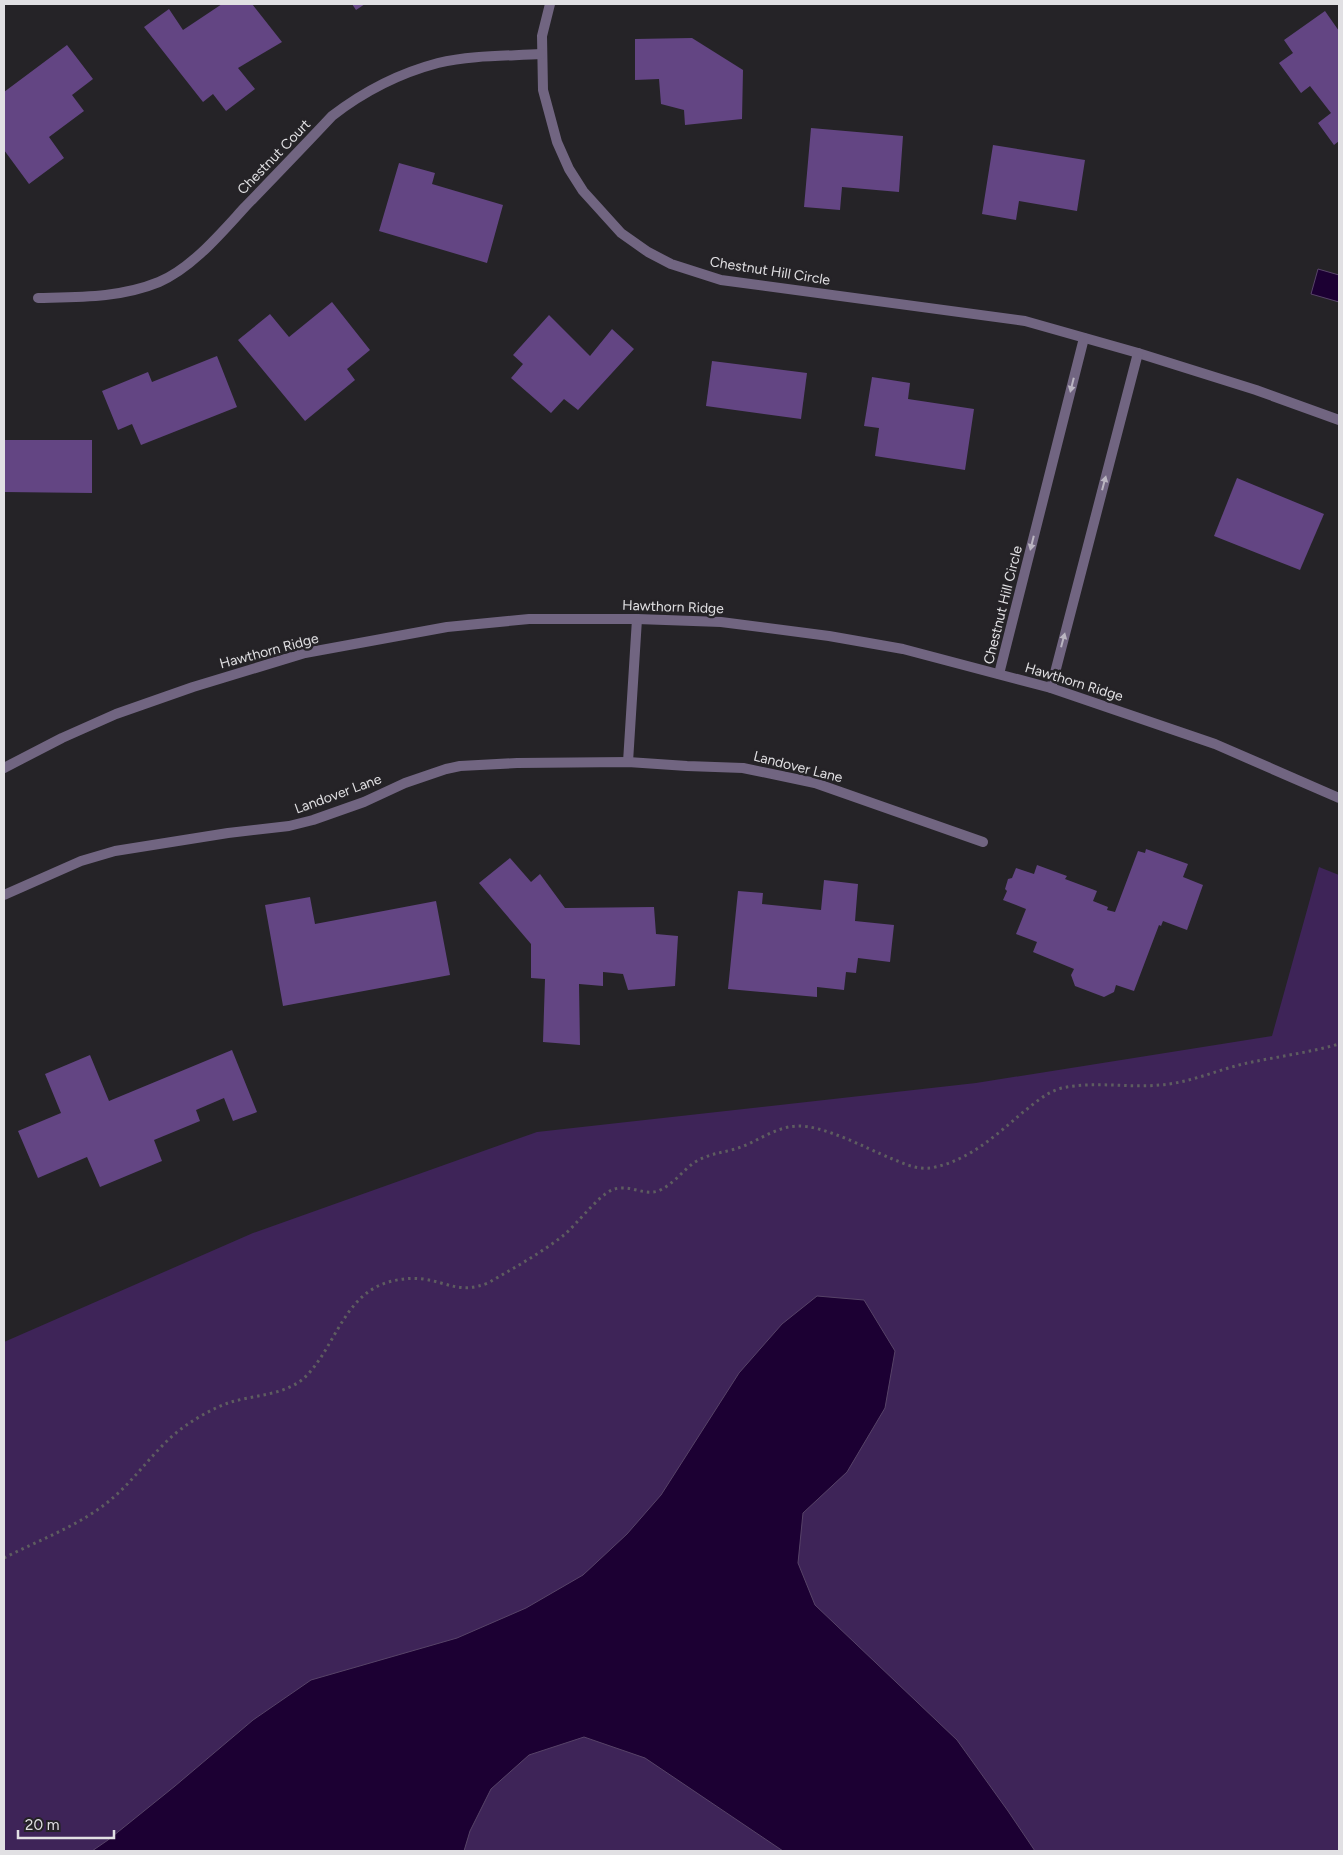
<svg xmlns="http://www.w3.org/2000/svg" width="1343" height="1855" viewBox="0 0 1343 1855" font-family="Figtree,sans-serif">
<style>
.green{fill:#3e2458}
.water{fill:#1c0033;stroke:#574368}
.building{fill:#634583}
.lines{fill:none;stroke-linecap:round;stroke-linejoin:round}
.path{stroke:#5e5d60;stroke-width:3;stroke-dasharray:2.5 4;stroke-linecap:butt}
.street{stroke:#716581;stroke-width:10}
.oneway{fill:#bab5c1}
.labels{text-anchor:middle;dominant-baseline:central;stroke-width:5;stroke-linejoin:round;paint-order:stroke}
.street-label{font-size:14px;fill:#e1e0e3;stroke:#252327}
</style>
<rect width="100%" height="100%" fill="#252327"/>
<!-- green -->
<polygon class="green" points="1319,867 1339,875 1339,1851 4,1851 4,1342 253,1233 537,1132 976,1083 1272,1036"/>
<!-- water -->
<g class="water">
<polygon points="1318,269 1339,275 1339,302 1311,294"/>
<polygon points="817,1296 864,1300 895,1351 885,1408 847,1472 803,1513 798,1563 815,1605 957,1740 1008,1811 1035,1851 783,1851 645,1758 584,1737 529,1755 491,1789 470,1831 464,1851 92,1851 108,1840 175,1786 253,1720 311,1680 457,1638 526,1608 583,1575 627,1534 661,1495 739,1373 782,1324"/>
</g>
<!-- building -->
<g class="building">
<polygon points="222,4 252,4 282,42 238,68 255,89 226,111 213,94 203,102 144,27 169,9 183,30"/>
<polygon points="352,4 365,4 356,10"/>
<polygon points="1325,11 1339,31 1339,141 1334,145 1318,123 1331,113 1310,86 1301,93 1279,63 1293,53 1284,40"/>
<polygon points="692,38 743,70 742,119 685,125 684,110 661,104 659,79 635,80 635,39"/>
<polygon points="67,45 93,79 72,95 84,111 49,137 64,158 29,184 4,150 4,92"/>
<polygon points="811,128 903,136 899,192 842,187 840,210 804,207"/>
<polygon points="993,145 1085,160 1077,211 1019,201 1016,220 982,214"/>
<polygon points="399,163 435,173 432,184 503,205 487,263 379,231"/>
<polygon points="332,302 370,350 347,369 355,380 305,421 238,340 270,314 289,337"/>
<polygon points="549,315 590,356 612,329 634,349 578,410 564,399 551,413 511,378 523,364 513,355"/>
<polygon points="217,356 237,407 141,445 132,424 118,430 102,391 148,372 152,382"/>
<polygon points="712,361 807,373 801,419 706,406"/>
<polygon points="872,377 910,383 908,399 974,409 965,470 875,456 879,428 864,426"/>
<polygon points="4,440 92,440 92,493 4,492"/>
<polygon points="1237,478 1324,514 1300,570 1214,536"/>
<polygon points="1146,849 1188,864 1183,877 1203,885 1187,930 1163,921 1161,926 1159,925 1134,991 1116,985 1114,992 1104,997 1075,986 1071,975 1074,969 1033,952 1037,942 1016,934 1026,909 1003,900 1007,891 1005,889 1008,879 1012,878 1016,868 1034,874 1037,865 1067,876 1065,879 1097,891 1093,901 1108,907 1107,910 1115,912 1138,851 1145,853"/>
<polygon points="510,858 531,882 540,874 565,908 654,907 656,934 678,936 675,986 628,990 623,974 603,972 603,986 579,984 580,1045 543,1042 545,979 531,978 531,944 479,883"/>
<polygon points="824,880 858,884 855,921 894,925 890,962 858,958 856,973 846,972 844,990 817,987 817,997 728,989 738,891 763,893 762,904 821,910"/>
<polygon points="310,897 315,924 436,901 450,975 283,1006 265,905"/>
<polygon points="232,1050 257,1112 233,1121 224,1098 196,1110 200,1121 154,1140 162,1161 100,1187 87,1157 38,1178 18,1131 61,1113 45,1074 90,1055 109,1101"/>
</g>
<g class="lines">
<!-- path -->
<path class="path" d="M4,1558C41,1539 84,1524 115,1496C141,1473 159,1443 188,1424C200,1416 214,1408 228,1403C252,1395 282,1396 303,1379C332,1353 341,1304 378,1286C391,1280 408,1277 423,1279C450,1283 460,1294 488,1283C514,1268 541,1253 564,1235C577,1224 598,1196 612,1190C628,1183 643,1196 658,1191C673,1185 682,1171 695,1162C708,1154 721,1153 735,1149C756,1143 774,1127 797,1126C823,1125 866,1148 890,1158C903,1163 916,1170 931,1168C968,1161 994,1137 1022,1113C1034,1104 1046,1092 1062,1088C1094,1081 1128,1088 1160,1085C1188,1083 1215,1071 1243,1064C1274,1057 1308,1053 1339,1044"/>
<!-- street -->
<g class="street">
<polyline points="550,4 542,36 543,90 557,142 569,169 583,191 621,233 648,252 671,264 721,280 1025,321 1138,353 1256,390 1339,420"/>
<path d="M38,298C79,297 120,298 159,282C192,268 221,233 245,207C274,177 303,147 332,116C363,92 400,73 438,63C471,55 507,56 541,54"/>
<polyline points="999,674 1084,338"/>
<polyline points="1051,688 1138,353"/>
<polyline points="628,762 637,619"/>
<polyline points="4,768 62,738 116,714 193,687 305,653 447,627 529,619 637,619 721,622 829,636 903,649 1051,688 1215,744 1339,798"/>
<polyline points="4,895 81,861 115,851 228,833 289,826 313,820 364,802 405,783 446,769 460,766 517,763 628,762 687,766 743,768 815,783 983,842"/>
</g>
</g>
<!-- one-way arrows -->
<defs><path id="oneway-solid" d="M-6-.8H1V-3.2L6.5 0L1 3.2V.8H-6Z" transform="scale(1.25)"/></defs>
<g class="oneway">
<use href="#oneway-solid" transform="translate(1072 385) rotate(104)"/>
<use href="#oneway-solid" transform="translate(1104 483) rotate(-75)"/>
<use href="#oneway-solid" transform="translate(1032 543) rotate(104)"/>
<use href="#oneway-solid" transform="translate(1063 640) rotate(-75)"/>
</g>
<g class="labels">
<!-- street labels -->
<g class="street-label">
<text transform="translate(274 157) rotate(-46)">Chestnut Court</text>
<text transform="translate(770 271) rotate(9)">Chestnut Hill Circle</text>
<text transform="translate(1003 605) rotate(-76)">Chestnut Hill Circle</text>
<text transform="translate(673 607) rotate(2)">Hawthorn Ridge</text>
<text transform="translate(269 651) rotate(-15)">Hawthorn Ridge</text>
<text transform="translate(1074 682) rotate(17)">Hawthorn Ridge</text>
<text transform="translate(798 767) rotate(14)">Landover Lane</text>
<text transform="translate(338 794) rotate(-20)">Landover Lane</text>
</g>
</g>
<!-- border -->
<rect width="1343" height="1855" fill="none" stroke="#e1e0e3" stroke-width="10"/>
<!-- scale -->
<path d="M18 1830v8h96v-8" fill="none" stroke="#e1e0e3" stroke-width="2.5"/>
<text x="25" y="1830" font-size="15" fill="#e1e0e3" stroke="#252327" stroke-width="4" paint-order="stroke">20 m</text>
</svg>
